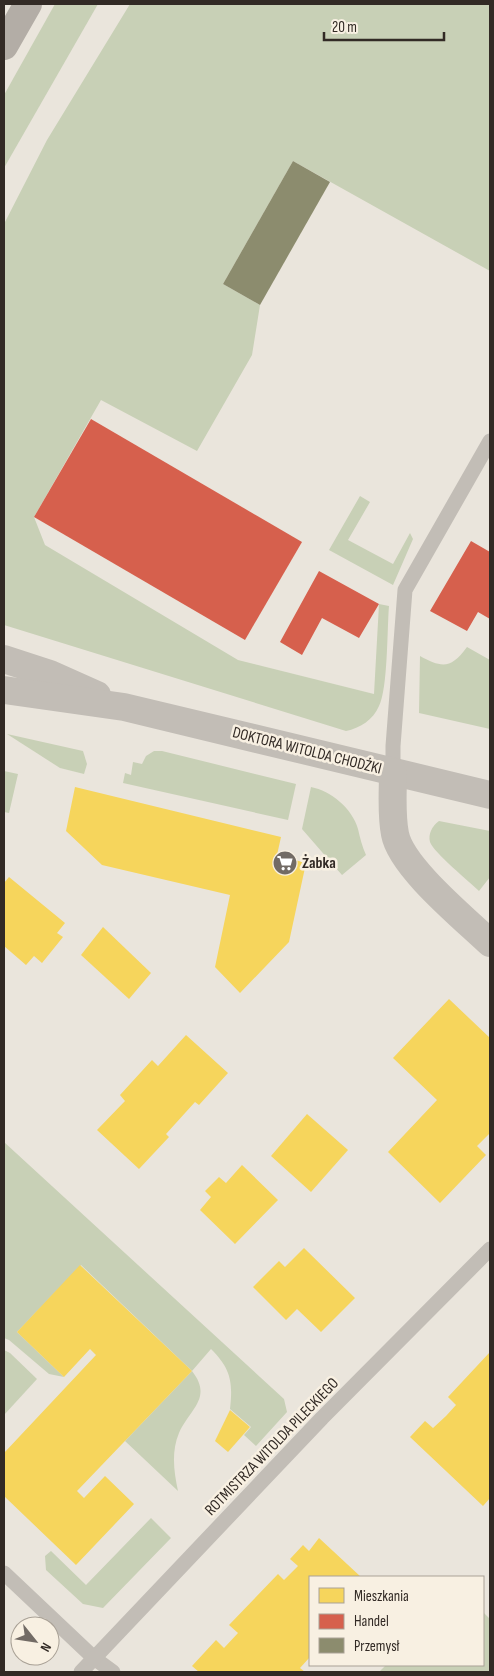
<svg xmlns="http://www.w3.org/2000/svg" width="494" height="1676" viewBox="0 0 494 1676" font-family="'Sofia Sans Condensed',sans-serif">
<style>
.green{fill:#c8d0b6}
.homes{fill:#f6d55c}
.shops{fill:#d6604d}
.industry{fill:#8c8c6e}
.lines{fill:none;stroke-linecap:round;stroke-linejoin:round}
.lane{stroke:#c2bdb6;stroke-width:15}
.street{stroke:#c2bdb6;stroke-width:28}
.secondary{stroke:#b3ada6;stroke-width:28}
.labels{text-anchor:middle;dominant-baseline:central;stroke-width:5;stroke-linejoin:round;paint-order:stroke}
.street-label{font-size:16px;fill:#322a25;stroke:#f8f0e2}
.poi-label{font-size:16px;font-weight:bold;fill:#322a25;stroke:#f8f0e2;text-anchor:start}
</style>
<rect width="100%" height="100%" fill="#eae5dc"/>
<!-- green -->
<g class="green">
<polygon points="55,4 98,4 4,168 4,95"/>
<path d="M130,4H490V271L293,161L223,284L260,305L252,355L197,451L101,400L34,517L45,545L238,660L374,694L379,604L389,606C387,629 388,688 379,706C373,720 360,728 346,731L4,625V224L47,140Z"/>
<polygon points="360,496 370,502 348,540 393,564 410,533 413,539 393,585 329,550"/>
<path d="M467,647L490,660V729L419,713L420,656C442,668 451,669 467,647Z"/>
<polygon points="7,734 83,751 87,764 84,774 60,768"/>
<polygon points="154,751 162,751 296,784 288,820 123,783 125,773 131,775 133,762 142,764 146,756"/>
<polygon points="4,771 18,774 9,813 4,812"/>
<path d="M311,787C331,791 352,808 358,829C360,838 362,846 366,855L342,875L302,829Z"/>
<path d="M439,821L490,831V877L479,891C470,882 433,852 430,842C428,834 432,826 439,821Z"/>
<path d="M4,1142L284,1399L287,1412L256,1446L244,1435L251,1427L230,1409C233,1382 231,1369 211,1349L192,1371C213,1398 190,1409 179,1433C171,1452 174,1472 178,1491L125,1441L192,1371L81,1265L17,1332L64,1377L49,1374L9,1340L4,1338Z"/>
<polygon points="4,1350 10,1353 37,1379 4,1415"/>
<polygon points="151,1518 171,1538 103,1608 83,1604 46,1570 45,1556 51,1551 86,1585"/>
<polygon points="483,1612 490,1619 490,1672 379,1672 386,1665 483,1665"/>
</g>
<!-- homes -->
<g class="homes">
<polygon points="75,787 281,837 277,855 306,863 289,942 240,993 215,967 230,895 102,865 66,831"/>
<polygon points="9,877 65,923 57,933 63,937 42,963 34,956 26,965 4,946 4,883"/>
<polygon points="103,927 151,973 129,999 81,955"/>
<polygon points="449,999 490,1038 490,1133 477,1146 486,1155 440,1203 388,1152 437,1100 393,1058"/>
<polygon points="186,1035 228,1073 199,1105 195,1102 166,1134 169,1137 139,1169 97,1130 125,1101 120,1095 152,1060 158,1066"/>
<polygon points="307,1114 348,1150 311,1192 271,1156"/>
<polygon points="242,1165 278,1200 235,1244 200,1210 211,1197 205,1191 219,1177 226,1183"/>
<polygon points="304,1248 355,1298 321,1332 297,1309 286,1320 253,1287 279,1261 285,1267"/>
<polygon points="80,1265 192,1371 77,1491 84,1498 105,1476 134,1504 76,1565 4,1496 4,1453 96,1355 90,1349 64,1377 17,1332"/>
<polygon points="490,1352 490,1498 483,1506 410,1437 425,1421 433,1428 446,1416 456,1405 448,1397"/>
<polygon points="230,1410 250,1427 228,1452 215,1441"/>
<polygon points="319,1538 361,1577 310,1577 310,1657 300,1668 305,1672 199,1672 192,1666 216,1640 224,1648 238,1633 229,1625 278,1574 284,1580 298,1566 290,1559 303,1545 309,1551"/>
</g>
<!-- shops -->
<g class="shops">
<polygon points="91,419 302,542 245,640 34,517"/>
<polygon points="471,541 490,552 490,619 478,612 467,631 430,611"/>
<polygon points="319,571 379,604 359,638 322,618 302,655 280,642"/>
</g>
<!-- industry -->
<polygon class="industry" points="293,161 330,182 260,305 223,284"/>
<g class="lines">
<!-- lane -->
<g class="lane">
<polyline points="393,772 393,746 405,590 490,441"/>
<polyline points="4,1573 94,1658 113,1672"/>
<polyline points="81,1672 322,1418 490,1249"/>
</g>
<!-- street -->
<g class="street">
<polyline points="4,659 50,674 97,695"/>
<polyline points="4,690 124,707 490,795"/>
<path d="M393,772C393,792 391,814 395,834C401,867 465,919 490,943"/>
</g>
<!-- secondary -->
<polyline class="secondary" points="4,46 28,4"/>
</g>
<!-- icons -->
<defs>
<symbol id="supermarket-disc" viewBox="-11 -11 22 22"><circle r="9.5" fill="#726b65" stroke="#f8f0e2"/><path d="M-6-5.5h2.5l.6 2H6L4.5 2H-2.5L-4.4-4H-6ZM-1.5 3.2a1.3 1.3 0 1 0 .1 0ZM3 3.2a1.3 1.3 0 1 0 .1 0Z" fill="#fff"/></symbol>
</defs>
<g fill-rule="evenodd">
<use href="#supermarket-disc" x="271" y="849" width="28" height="28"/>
</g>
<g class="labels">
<!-- street labels -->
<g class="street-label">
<text transform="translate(307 751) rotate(14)">DOKTORA WITOLDA CHODŹKI</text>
<text transform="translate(272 1447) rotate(-46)">ROTMISTRZA WITOLDA PILECKIEGO</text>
</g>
<!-- poi labels -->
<g class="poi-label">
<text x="302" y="863">Żabka</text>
</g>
</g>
<!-- border -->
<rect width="494" height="1676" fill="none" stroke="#322a25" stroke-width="10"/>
<!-- legend -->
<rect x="309" y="1576" width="175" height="90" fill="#f8f0e2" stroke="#a9a196"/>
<rect x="319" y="1588" width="25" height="15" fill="#f6d55c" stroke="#a9a196"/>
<text x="354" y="1601" font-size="15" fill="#322a25">Mieszkania</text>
<rect x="319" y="1614" width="25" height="15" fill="#d6604d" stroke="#a9a196"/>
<text x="354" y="1626" font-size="15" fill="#322a25">Handel</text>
<rect x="319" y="1638" width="25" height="15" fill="#8c8c6e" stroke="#a9a196"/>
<text x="354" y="1651" font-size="15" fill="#322a25">Przemysł</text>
<!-- north arrow -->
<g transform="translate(35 1641) rotate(120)"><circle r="24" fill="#f8f0e2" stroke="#a9a196"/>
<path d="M0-4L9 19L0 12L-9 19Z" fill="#726b65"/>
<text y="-8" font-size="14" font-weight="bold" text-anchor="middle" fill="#322a25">N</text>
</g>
<!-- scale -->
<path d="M324 32v8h120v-8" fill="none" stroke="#322a25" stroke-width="2.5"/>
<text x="332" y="32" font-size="15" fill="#322a25" stroke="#f8f0e2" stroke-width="4" paint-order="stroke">20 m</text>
</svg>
